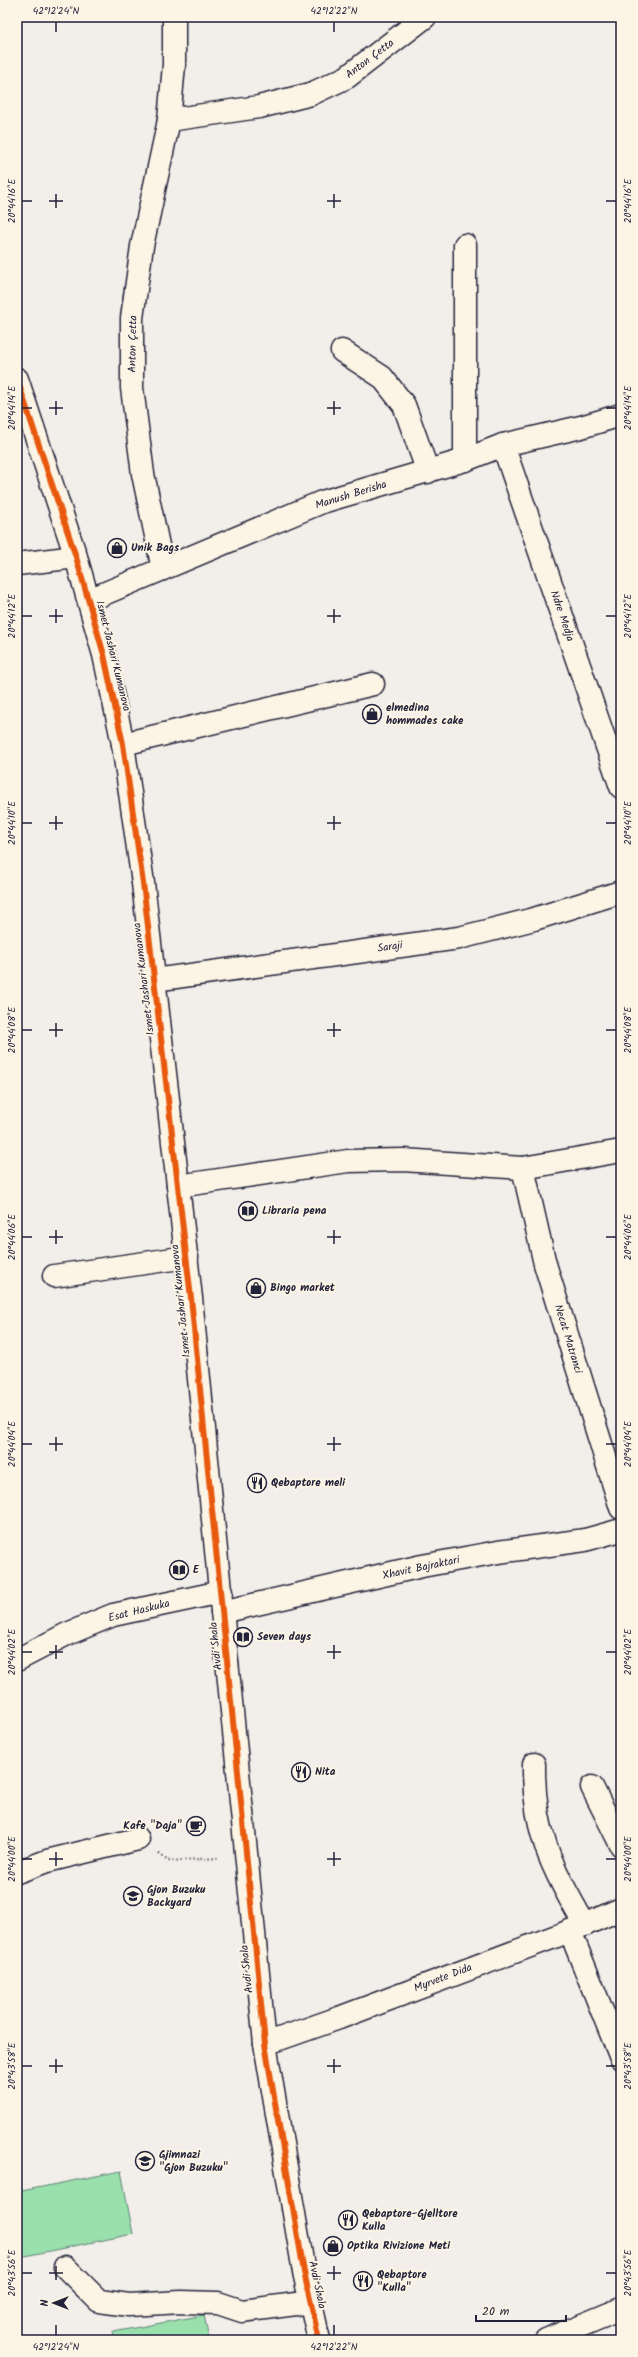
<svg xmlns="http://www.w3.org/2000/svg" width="638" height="2357" viewBox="0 0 638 2357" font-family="Kalam,sans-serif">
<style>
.green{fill:#9ae0ad;stroke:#5e8174}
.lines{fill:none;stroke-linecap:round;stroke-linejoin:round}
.minor-casing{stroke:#22223b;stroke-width:25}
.path{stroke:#22223b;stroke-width:2.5;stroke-dasharray:1 3;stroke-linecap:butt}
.minor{stroke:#fcf5e5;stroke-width:22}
.cycleway-casing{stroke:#fcf5e5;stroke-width:8}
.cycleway{stroke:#e8590c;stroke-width:6}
.ticks{fill:none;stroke:#22223b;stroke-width:1.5}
.labels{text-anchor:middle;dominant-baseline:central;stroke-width:4;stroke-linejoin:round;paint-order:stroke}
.street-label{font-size:11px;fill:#22223b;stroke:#fcf5e5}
.poi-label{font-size:11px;font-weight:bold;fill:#22223b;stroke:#fcf5e5;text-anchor:start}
.neatline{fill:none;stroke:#22223b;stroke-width:1.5}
.ticks-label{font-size:10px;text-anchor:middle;fill:#22223b}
</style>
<rect width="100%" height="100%" fill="#f2eee9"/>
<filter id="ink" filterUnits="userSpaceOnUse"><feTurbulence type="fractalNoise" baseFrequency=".025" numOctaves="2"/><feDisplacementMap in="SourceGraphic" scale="8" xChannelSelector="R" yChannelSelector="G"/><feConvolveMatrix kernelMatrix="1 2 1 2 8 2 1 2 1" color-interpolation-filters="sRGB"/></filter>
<g filter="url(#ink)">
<!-- green -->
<g class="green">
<polygon points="121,2171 133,2234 20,2257 17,2240 17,2192"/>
<polygon points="204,2315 209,2340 114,2340 113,2332"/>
</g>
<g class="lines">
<defs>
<g id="minor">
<polyline points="169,120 259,107 311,94 347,77 425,17"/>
<polyline points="465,245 465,460"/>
<polyline points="342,351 382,377 404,405 428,472"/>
<polyline points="17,379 76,557 104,655 123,744 143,883 191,1298 265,2044 304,2272 319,2340"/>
<polyline points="503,445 621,787"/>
<polyline points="17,564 76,557"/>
<polyline points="163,569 143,474 132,388 132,318 142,246 169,120 174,65 174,17"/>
<polyline points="89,600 322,502 465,460 503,445 581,427 621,415"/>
<polyline points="123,744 373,684"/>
<polyline points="154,980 459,938 534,919 621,892"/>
<polyline points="523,1168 545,1264 621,1508"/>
<polyline points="178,1186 348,1161 403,1160 523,1168 621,1151"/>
<polyline points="54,1276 187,1257"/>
<polyline points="222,1612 422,1566 498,1552 585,1540 621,1530"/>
<polyline points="17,1660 65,1635 113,1615 221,1592"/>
<path d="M534,1764C533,1831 552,1869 585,1925"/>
<polyline points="592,1787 621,1845"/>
<polyline points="17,1872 47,1861 138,1839"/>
<polyline points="570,1931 621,2058"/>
<polyline points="265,2044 339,2018 570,1931 621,1909"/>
<polyline points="65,2267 99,2301 129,2305 181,2302 218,2303 242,2311 311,2302"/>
<polyline points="546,2340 621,2309"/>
</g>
</defs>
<!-- minor casing -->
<use href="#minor" class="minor-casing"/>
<!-- path -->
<polyline class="path" points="159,1854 168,1861 220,1858"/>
<!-- minor -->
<use href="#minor" class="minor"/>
<defs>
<polyline id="cycleway" points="17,379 76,557 104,655 123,744 143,883 191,1298 265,2044 304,2272 319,2340"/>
</defs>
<!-- cycleway casing -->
<use href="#cycleway" class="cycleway-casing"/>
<!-- cycleway -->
<use href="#cycleway" class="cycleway"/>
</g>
</g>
<!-- ticks -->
<path class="ticks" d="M56,22V32M334,22V32M56,194V208M334,194V208M22,201H32M49,201H63M327,201H341M606,201H616M56,401V415M334,401V415M22,408H32M49,408H63M327,408H341M606,408H616M56,609V623M334,609V623M22,616H32M49,616H63M327,616H341M606,616H616M56,816V830M334,816V830M22,823H32M49,823H63M327,823H341M606,823H616M56,1023V1037M334,1023V1037M22,1030H32M49,1030H63M327,1030H341M606,1030H616M56,1230V1244M334,1230V1244M22,1237H32M49,1237H63M327,1237H341M606,1237H616M56,1437V1451M334,1437V1451M22,1444H32M49,1444H63M327,1444H341M606,1444H616M56,1645V1659M334,1645V1659M22,1652H32M49,1652H63M327,1652H341M606,1652H616M56,1852V1866M334,1852V1866M22,1859H32M49,1859H63M327,1859H341M606,1859H616M56,2059V2073M334,2059V2073M22,2066H32M49,2066H63M327,2066H341M606,2066H616M56,2266V2280M334,2266V2280M22,2273H32M49,2273H63M327,2273H341M606,2273H616M56,2325V2335M334,2325V2335"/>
<!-- icons -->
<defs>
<symbol id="shop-ring" viewBox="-11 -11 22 22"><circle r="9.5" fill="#fcf5e5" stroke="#22223b" stroke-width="1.5"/><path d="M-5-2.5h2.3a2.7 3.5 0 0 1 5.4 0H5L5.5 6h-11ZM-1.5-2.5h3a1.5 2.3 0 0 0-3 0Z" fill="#22223b"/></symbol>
<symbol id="library-ring" viewBox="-11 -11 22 22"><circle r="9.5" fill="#fcf5e5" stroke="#22223b" stroke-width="1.5"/><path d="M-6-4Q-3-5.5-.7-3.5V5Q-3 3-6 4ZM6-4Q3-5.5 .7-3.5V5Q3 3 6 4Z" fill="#22223b"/></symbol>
<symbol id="restaurant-ring" viewBox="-11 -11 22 22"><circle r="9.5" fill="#fcf5e5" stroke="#22223b" stroke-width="1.5"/><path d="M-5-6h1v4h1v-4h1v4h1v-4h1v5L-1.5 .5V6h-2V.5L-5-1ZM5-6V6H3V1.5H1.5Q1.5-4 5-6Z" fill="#22223b"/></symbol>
<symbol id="cafe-ring" viewBox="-11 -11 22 22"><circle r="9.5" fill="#fcf5e5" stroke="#22223b" stroke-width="1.5"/><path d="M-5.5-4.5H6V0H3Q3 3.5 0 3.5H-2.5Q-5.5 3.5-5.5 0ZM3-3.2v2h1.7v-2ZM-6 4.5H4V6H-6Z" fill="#22223b"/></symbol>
<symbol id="school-ring" viewBox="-11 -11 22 22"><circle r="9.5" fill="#fcf5e5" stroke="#22223b" stroke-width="1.5"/><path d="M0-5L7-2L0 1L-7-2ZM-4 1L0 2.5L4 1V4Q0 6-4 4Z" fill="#22223b"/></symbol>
</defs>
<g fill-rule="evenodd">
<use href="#shop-ring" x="106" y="537" width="22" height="22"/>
<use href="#shop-ring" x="361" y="703" width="22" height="22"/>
<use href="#library-ring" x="237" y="1200" width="22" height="22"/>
<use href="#shop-ring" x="245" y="1277" width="22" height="22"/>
<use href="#restaurant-ring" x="246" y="1472" width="22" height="22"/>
<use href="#library-ring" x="168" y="1559" width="22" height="22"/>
<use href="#library-ring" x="232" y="1626" width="22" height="22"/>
<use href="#restaurant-ring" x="290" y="1761" width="22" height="22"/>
<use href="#cafe-ring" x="185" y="1815" width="22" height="22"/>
<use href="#school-ring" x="122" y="1885" width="22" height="22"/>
<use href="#school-ring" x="134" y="2150" width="22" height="22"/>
<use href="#restaurant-ring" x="337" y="2209" width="22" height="22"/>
<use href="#shop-ring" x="322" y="2235" width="22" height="22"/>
<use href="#restaurant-ring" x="352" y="2270" width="22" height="22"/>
</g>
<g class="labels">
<!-- street labels -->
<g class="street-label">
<text transform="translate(370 59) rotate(-37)">Anton Çetta</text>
<text transform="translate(133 344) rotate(-89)">Anton Çetta</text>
<text transform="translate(351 495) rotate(-17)">Manush Berisha</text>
<text transform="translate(562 616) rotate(71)">Ndre Medja</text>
<text transform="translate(113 656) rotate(76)">Ismet Jashari Kumanova</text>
<text transform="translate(390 947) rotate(-8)">Saraji</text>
<text transform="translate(144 979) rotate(-97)">Ismet Jashari Kumanova</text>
<text transform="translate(181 1301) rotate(-96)">Ismet Jashari Kumanova</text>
<text transform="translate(568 1339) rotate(73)">Necat Matranci</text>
<text transform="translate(421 1568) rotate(-12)">Xhavit Bajraktari</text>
<text transform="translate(139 1611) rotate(-14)">Esat Haskuka</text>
<text transform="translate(216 1646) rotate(-96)">Avdi Shala</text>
<text transform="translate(247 1969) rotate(-96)">Avdi Shala</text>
<text transform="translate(443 1978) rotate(-21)">Myrvete Dida</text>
<text transform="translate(317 2285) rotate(78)">Avdi Shala</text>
</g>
<!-- poi labels -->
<g class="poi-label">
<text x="131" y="548">Unik Bags</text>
<text x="386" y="708">elmedina<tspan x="386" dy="13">hommades cake</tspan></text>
<text x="262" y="1211">Libraria pena</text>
<text x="270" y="1288">Bingo market</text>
<text x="271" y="1483">Qebaptore meli</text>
<text x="193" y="1570">E</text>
<text x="257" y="1637">Seven days</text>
<text x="315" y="1772">Nita</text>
<text x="182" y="1826" text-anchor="end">Kafe "Daja"</text>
<text x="147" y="1890">Gjon Buzuku<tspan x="147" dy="13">Backyard</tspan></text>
<text x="159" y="2155">Gjimnazi<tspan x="159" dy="13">"Gjon Buzuku"</tspan></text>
<text x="362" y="2214">Qebaptore-Gjelltore<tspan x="362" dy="13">Kulla</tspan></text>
<text x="347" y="2246">Optika Rivizione Meti</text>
<text x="377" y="2275">Qebaptore<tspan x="377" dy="13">"Kulla"</tspan></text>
</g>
</g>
<!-- margin -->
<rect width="638" height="2357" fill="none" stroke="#fcf5e5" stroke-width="44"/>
<!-- north arrow -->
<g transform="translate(54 2303) rotate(270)" stroke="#fcf5e5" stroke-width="3" paint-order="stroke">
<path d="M0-3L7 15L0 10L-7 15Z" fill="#22223b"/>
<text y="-6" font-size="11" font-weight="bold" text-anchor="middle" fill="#22223b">N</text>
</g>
<!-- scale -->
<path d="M476 2315v6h90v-6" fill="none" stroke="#22223b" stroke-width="2"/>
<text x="482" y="2315" font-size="12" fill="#22223b" stroke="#fcf5e5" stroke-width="3" paint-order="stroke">20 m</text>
<rect x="22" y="22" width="594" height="2313" class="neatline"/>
<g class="ticks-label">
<text x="56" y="14">42°12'24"N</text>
<text x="334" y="14">42°12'22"N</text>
<text transform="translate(627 201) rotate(-90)" y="4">20°44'16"E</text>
<text transform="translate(11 201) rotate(-90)" y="4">20°44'16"E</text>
<text transform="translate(627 408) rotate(-90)" y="4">20°44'14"E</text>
<text transform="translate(11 408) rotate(-90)" y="4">20°44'14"E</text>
<text transform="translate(627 616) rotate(-90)" y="4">20°44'12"E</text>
<text transform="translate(11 616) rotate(-90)" y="4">20°44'12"E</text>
<text transform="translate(627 823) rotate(-90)" y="4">20°44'10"E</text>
<text transform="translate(11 823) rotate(-90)" y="4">20°44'10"E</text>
<text transform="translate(627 1030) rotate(-90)" y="4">20°44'08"E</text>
<text transform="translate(11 1030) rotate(-90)" y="4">20°44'08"E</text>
<text transform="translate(627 1237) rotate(-90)" y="4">20°44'06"E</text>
<text transform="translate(11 1237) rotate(-90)" y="4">20°44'06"E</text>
<text transform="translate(627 1444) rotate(-90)" y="4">20°44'04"E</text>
<text transform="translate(11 1444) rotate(-90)" y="4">20°44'04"E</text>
<text transform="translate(11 1652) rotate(-90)" y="4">20°44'02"E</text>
<text transform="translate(627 1652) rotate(-90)" y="4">20°44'02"E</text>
<text transform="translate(627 1859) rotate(-90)" y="4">20°44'00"E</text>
<text transform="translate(11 1859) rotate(-90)" y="4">20°44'00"E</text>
<text transform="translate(11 2066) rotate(-90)" y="4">20°43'58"E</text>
<text transform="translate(627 2066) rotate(-90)" y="4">20°43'58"E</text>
<text transform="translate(11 2273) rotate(-90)" y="4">20°43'56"E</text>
<text transform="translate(627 2273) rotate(-90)" y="4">20°43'56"E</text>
<text x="56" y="2350">42°12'24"N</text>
<text x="334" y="2350">42°12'22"N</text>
</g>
</svg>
